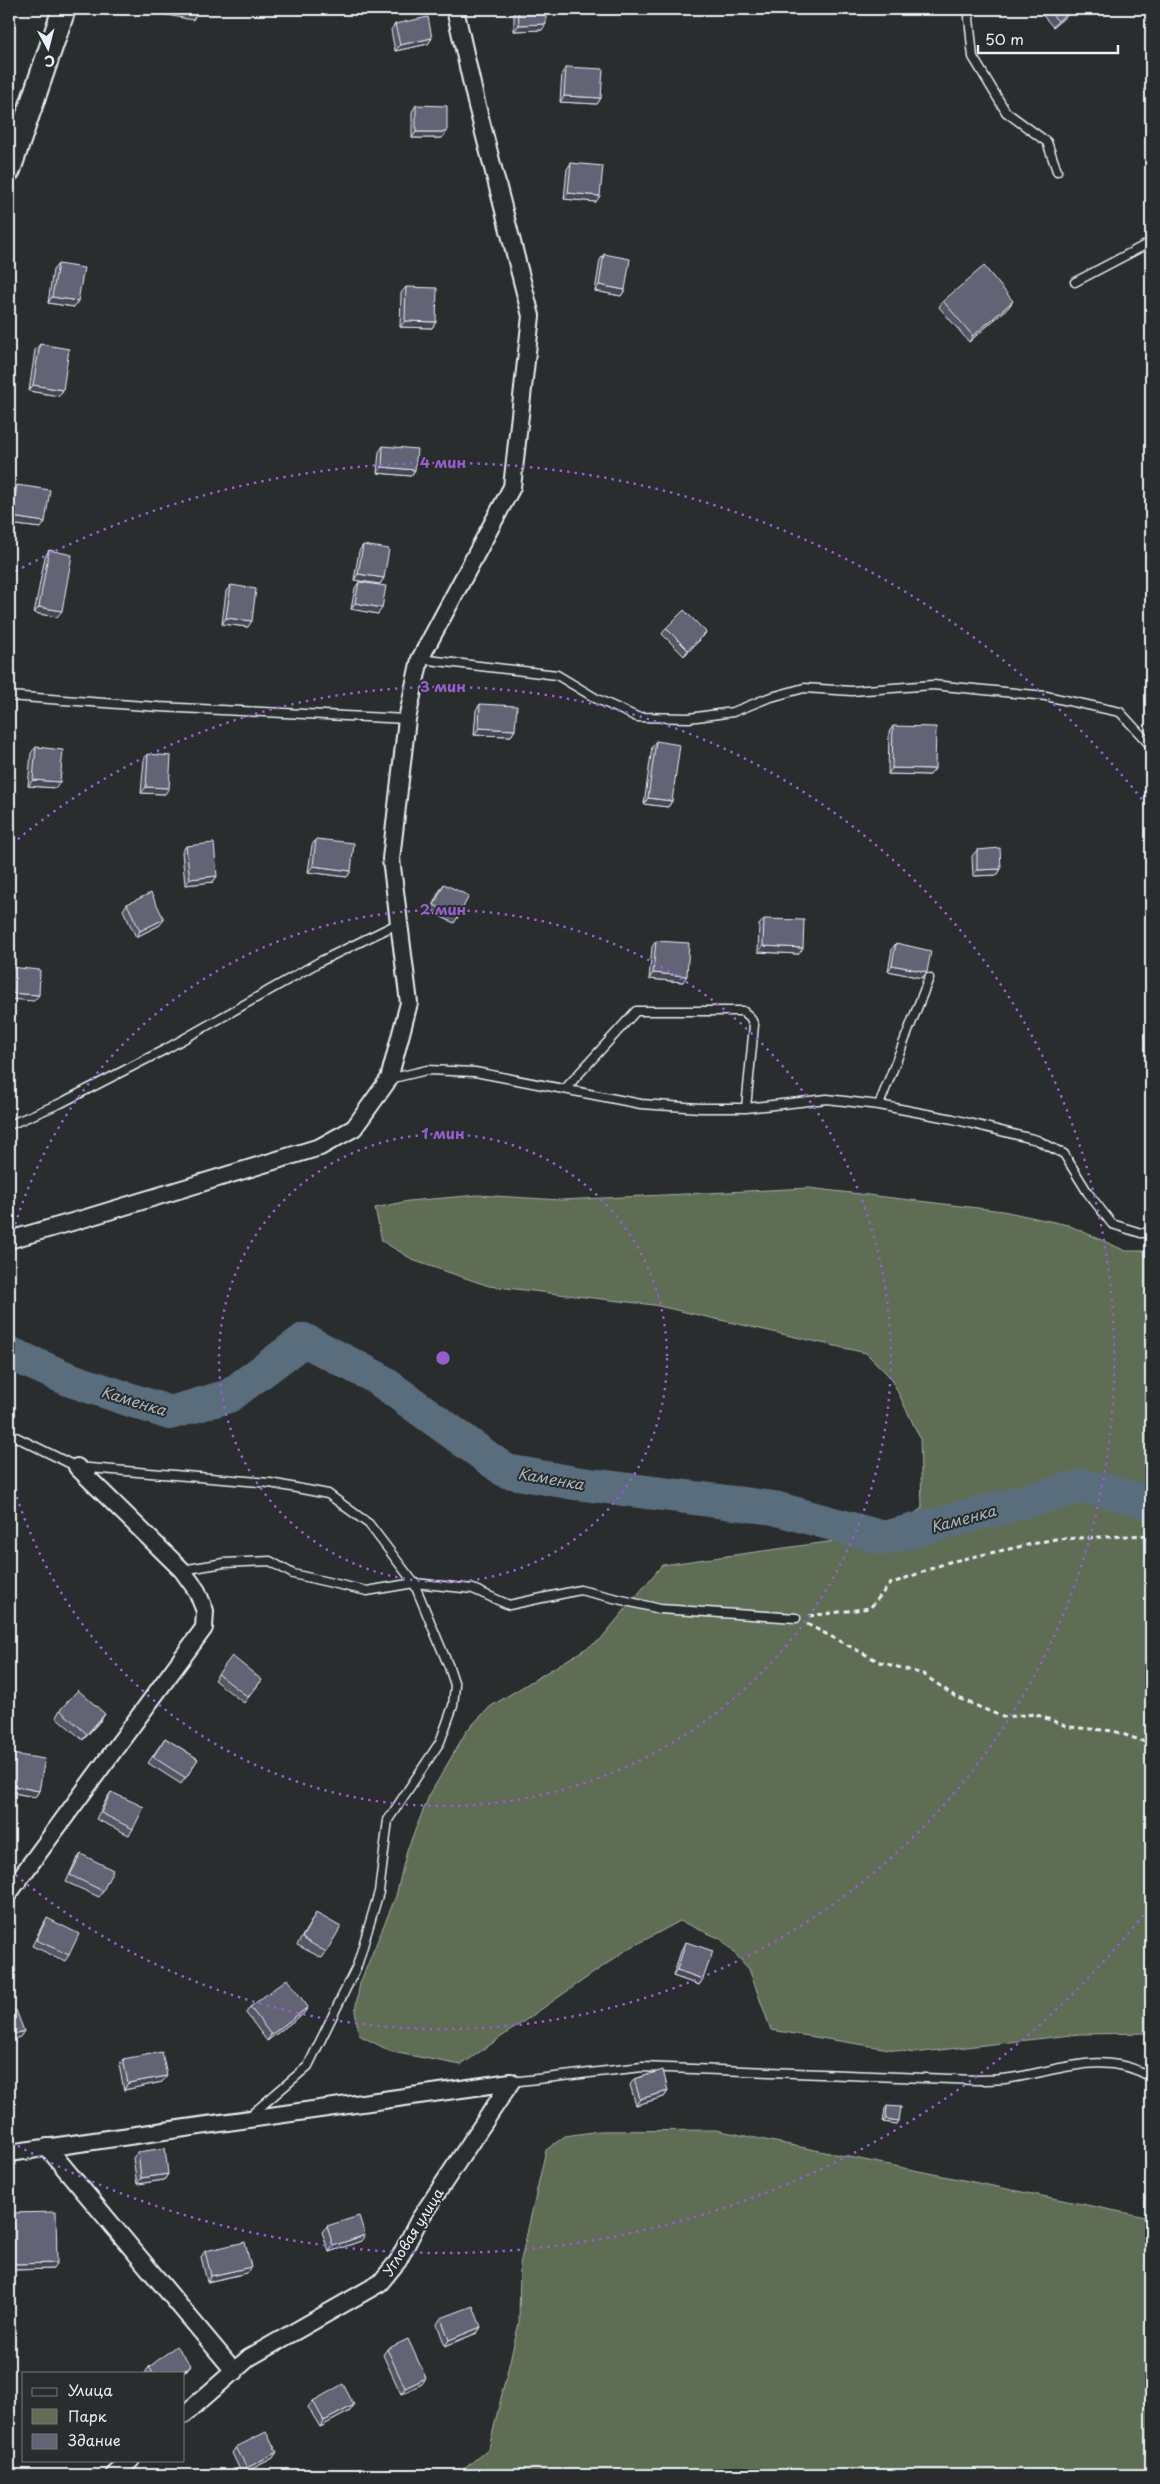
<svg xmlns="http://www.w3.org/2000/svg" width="1160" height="2484" font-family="'Playpen Sans',sans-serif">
<rect width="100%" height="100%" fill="#2a2d2e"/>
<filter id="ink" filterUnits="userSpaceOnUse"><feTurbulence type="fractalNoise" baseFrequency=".02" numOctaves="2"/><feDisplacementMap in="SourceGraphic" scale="10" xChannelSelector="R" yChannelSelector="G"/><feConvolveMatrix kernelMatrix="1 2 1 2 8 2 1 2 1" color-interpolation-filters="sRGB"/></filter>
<g filter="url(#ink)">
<path fill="#616d54" stroke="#a4afa6" d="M809 1188 1003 1211 1068 1225 1126 1251H1151V2033L1080 2034 914 2053 771 2030 749 1969 721 1939 680 1921 628 1949 461 2065 392 2052 359 2035 355 2011 360 1983 396 1896 407 1850 429 1796 467 1730 491 1706 600 1640 662 1565 864 1537 900 1524 922 1508 920 1438 891 1378 866 1353 654 1305 489 1286 415 1261 382 1241 375 1208 408 1201 478 1195 561 1200Z
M716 2130 1151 2218V2475H457L489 2448 519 2323 520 2264 546 2150 565 2136 599 2131Z"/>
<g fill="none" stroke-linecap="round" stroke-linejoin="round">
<path stroke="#5a6d7c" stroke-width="34" d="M9 1353 68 1379 170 1413 229 1396 304 1340 377 1378 506 1471 575 1483 774 1508 884 1538 1084 1486 1151 1502"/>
<g stroke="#e8f1f8" stroke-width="11">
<path id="lane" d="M970 9 969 18 973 57 1006 112 1047 142 1057 171
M1075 282 1151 242
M420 659 557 675 597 699 637 717 689 718 733 712 768 698 804 688 852 691 933 685 1046 696 1120 712 1151 746
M9 696 159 707 407 719
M389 1079 427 1070 475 1072 641 1104 700 1108H746L827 1099 879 1105 953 1119 1037 1140 1064 1154 1088 1193 1112 1224 1141 1233H1151
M565 1089 636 1011H743L750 1017 754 1025 746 1108
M879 1105 929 978
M9 1125 61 1103 166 1049 321 961 399 923
M9 1437H16L77 1467 270 1483 328 1494 369 1524 414 1583 473 1589 509 1605 580 1590 660 1609 796 1618
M182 1570 224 1563 270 1561 293 1574 367 1591 414 1583 449 1667 455 1685 453 1706 440 1742 388 1820 379 1892 357 1966 308 2066 251 2115
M511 2082 642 2067 976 2080C988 2080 1000 2080 1011 2078 1061 2070 1104 2050 1151 2077"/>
</g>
<g stroke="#e8f1f8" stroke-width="20">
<path id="street" d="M9 1240 86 1218 320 1147 354 1128 389 1079 409 1003 391 859 407 719 420 659 512 487 531 316 476 102 455 9
M9 1893 204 1628 205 1611 197 1591 182 1570 77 1467
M47 2147 235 2372
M9 2153 511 2082
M184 2415 250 2357 380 2283 398 2261 419 2220 511 2082
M114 2475 131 2460"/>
</g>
<g stroke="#e8f1f8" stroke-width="26">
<path id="secondary" d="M9 170 64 9"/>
</g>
<path stroke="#e8f1f8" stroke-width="3" stroke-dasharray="5 4" stroke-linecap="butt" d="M809 1616 870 1608 890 1584 949 1562 1055 1539 1151 1535
M807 1624 880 1662 923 1674 956 1697 1003 1717 1035 1714 1069 1727 1114 1731 1151 1744"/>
<use href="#lane" stroke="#2a2d2e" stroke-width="8"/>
<use href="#street" stroke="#2a2d2e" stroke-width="16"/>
<use href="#secondary" stroke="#2a2d2e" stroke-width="22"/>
</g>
<path fill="#545565" stroke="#e8f1f8" d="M514 9H546L542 30 514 31Z
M1037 9H1075L1053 27Z
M395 24 432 38 428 44 395 51 391 30Z
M566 67 601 98 597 104 560 102 562 73Z
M416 105 442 138H412V112Z
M571 163 596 202 564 199 567 169Z
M604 254 625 290 621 296 595 291 600 260Z
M58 264 74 307 48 303 53 270Z
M406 287 436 322 432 328 400 327 401 293Z
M943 301 1009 307 969 342 939 307Z
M40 344 63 390 59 396 29 391 35 350Z
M383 446 415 470 411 476 377 473 379 452Z
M17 485 41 528 9 524V517L12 491Z
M363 545 384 578 380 584 354 580 359 551Z
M49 550 57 617 34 613 45 557Z
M359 582 378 614 351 609 355 588Z
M231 585 248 627 222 624 226 591Z
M666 628 706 632 702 638 684 656 662 634Z
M480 704 515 730 511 736 474 735 476 710Z
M893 726 930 775 888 774 889 732Z
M656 741 672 801 668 807 644 804 652 747Z
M36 747 56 788 28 786 31 753Z
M148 754 165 794 141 793 144 760Z
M316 839 351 871 347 877 308 872 312 845Z
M186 846 217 876 213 882 185 885 182 852Z
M977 850 1001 869 997 875 973 876 972 856Z
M444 884 458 917 454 923 429 911 440 890Z
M127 904 160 925 136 937 123 910Z
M764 919 799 954 758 952 759 925Z
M656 941 683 982 649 979 652 947Z
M896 943 922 978 888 971 892 949Z
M218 1674 262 1680 244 1703 214 1680Z
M60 1710 101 1720 83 1740 56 1717Z
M165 1738 198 1759 181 1784 148 1763Z
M11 1754 39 1791 35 1797 9 1792V1758Z
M111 1792 133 1829 129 1835 96 1819 107 1798Z
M81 1854 103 1891 99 1897 66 1882 76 1860Z
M316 1913 326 1952 322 1958 297 1945Z
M47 1918 69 1955 65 1961 32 1946 43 1924Z
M686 1942 703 1979 699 1985 673 1976 682 1948Z
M250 2007H308L304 2013 267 2041 246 2013Z
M123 2059 162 2082 124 2090 119 2065Z
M634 2079 668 2091 664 2097 636 2105 630 2085Z
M887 2106 897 2124 883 2122 885 2109Z
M138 2152 168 2174 164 2180 137 2184 133 2158Z
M9 2213 53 2269 9 2270Z
M327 2226 361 2241 329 2252 322 2232Z
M205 2251 247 2273 207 2282 201 2257Z
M441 2318 481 2327 477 2333 445 2346 437 2324Z
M387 2349 422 2384 401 2394 383 2355Z
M149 2367 186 2371 184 2373H145Z
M313 2401 350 2411 320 2427 308 2407Z
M236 2447 273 2458 242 2474 232 2453Z"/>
<path fill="#454552" stroke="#e8f1f8" d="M166 9H172L197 13 193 20 162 14Z
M827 9H856L852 15 826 10Z
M1072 9H1075L1053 27 1058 21Z
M546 24 542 30 514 31 519 25Z
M432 38 428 44 395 51 400 45Z
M564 96 601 98 597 104 560 102Z
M416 132H447L442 138H412Z
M568 193 600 196 596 202 564 199Z
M599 285 625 290 621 296 595 291Z
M52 297 78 301 74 307 48 303Z
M1013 301 1009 307 969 342 973 336Z
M405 321 436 322 432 328 400 327Z
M33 385 63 390 59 396 29 391Z
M382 467 415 470 411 476 377 473Z
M12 517 45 522 41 528 9 524V522Z
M358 574 384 578 380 584 354 580Z
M355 603 382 608 378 614 351 609Z
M39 607 62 611 57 617 34 613Z
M226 618 252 621 248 627 222 624Z
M706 632 702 638 684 656 688 650Z
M479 728 515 730 511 736 474 735Z
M892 768 935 769 930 775 888 774Z
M33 780 60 782 56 788 28 786Z
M146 787 169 788 165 794 141 793Z
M648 798 672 801 668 807 644 804Z
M313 866 351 871 347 877 308 872Z
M1001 869 997 875 973 876 977 870Z
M217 876 213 882 185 885 190 879Z
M164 919 160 925 136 937 140 931Z
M763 946 803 948 799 954 758 952Z
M892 965 927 972 922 978 888 971Z
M653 973 687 976 683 982 649 979Z
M9 993 39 995 34 1001 9 999Z
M105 1714 101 1720 83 1740 87 1734Z
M9 1785 39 1791 35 1797 9 1792Z
M677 1970 703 1979 699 1985 673 1976Z
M308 2007 304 2013 267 2041 271 2035Z
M24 2031 20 2037 9 2041V2036Z
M167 2076 162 2082 124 2090 128 2083Z
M668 2091 664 2097 636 2105 640 2099Z
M886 2119 899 2121 897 2124 883 2122Z
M168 2174 164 2180 137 2184 141 2178Z
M365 2235 361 2241 329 2252 333 2246Z
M57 2263 53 2269 9 2270V2266L11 2264Z
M251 2267 247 2273 207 2282 211 2276Z
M481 2327 477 2333 445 2346 449 2340Z
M191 2365 186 2371 184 2373H181Z
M426 2378 422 2384 401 2394 405 2388Z
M354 2405 350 2411 320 2427 324 2421Z
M277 2452 273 2458 242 2474 247 2468Z"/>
<path fill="#626375" stroke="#e8f1f8" d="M172 9H198L197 13Z
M518 9H546V24L519 25Z
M1046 9H1072L1058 21Z
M428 17 432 38 400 45 395 24Z
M566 67 603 69 601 98 564 96Z
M416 105 447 106V132H416Z
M571 163 603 166 600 196 568 193Z
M604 254 630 259 625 290 599 285Z
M58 264 84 268 78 301 52 297Z
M984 266 1013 301 973 336 943 301Z
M406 287 437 288 436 322 405 321Z
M40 344 69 349 63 390 33 385Z
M383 446 417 449 415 470 382 467Z
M17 485 50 490 45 522 12 517Z
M363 545 389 549 384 578 358 574Z
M49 550 72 555 62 611 39 607Z
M359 582 386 586 382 608 355 603Z
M231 585 256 589 252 621 226 618Z
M684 610 706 632 688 650 666 628Z
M480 704 517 706 515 730 479 728Z
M893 726 936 727 935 769 892 768Z
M656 741 680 745 672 801 648 798Z
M36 747 63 750 60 782 33 780Z
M148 754 171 756 169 788 146 787Z
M316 839 354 843 351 871 313 866Z
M214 843 217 876 190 879 186 846Z
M1000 848 1001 869 977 870V850Z
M444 884 469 896 458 917 434 905Z
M151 893 164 919 140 931 127 904Z
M764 919 804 920 803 948 763 946Z
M656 941 689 943 687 976 653 973Z
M896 943 931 951 927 972 892 965Z
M9 967 40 970 39 995 9 993Z
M232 1656 262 1680 248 1697 218 1674Z
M78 1690 105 1714 87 1734 60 1710Z
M165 1738 198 1759 186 1778 153 1757Z
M11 1754 45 1759 39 1791 9 1785V1769Z
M111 1792 144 1807 133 1829 101 1813Z
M81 1854 113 1870 103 1891 70 1875Z
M316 1913 341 1927 326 1952 302 1938Z
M47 1918 79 1934 69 1955 36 1940Z
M686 1942 713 1951 703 1979 677 1970Z
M287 1979 308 2007 271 2035 250 2007Z
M16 2010 24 2031 9 2036V2012Z
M162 2052 167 2076 128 2083 123 2059Z
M663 2070 668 2091 640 2099 634 2079Z
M887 2106 901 2107 899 2121 886 2119Z
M165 2148 168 2174 141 2178 138 2152Z
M56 2212 57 2263 11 2264 9 2213Z
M359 2216 365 2235 333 2246 327 2226Z
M245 2242 251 2267 211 2276 205 2251Z
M473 2306 481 2327 449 2340 441 2318Z
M408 2339 426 2378 405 2388 387 2349Z
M176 2346 191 2365 181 2373H153L149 2367Z
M343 2384 354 2405 324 2421 313 2401Z
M266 2432 277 2452 247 2468 236 2447Z"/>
</g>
<g fill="none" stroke="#965dcd" stroke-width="2.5" stroke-dasharray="2.5 5">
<circle cx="443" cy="1358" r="224"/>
<path d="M9 1246A448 448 0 1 1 9 1470"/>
<path d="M12 844A671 671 0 1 1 12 1872"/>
<path d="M1148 1909A895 895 0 0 1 9 2141M9 575A895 895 0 0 1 1148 807"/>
</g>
<g text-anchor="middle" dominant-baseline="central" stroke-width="4" stroke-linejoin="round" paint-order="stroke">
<g font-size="14" fill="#e8f1f8" stroke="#2a2d2e">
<text transform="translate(413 2232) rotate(-58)">Угловая улица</text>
</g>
<g font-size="15" font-style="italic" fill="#a8b6c0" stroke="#2a2d2e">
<text transform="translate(134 1400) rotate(17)">Каменка</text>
<text transform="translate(551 1478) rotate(10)">Каменка</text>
<text transform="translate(963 1518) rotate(-15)">Каменка</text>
</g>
</g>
<circle cx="443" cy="1358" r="8" fill="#965dcd" stroke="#2a2d2e" stroke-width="2.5"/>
<g font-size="15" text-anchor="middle" font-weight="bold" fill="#965dcd" stroke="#2a2d2e" stroke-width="4" stroke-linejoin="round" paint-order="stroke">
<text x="443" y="468">4 мин</text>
<text x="443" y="692">3 мин</text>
<text x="443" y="915">2 мин</text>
<text x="443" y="1139">1 мин</text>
</g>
<rect width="1160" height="2484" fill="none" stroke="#2a2d2e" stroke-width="30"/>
<rect x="15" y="15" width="1130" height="2454" fill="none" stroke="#e8f1f8" stroke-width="2" filter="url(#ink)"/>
<rect x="22" y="2372" width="162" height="90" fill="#2a2d2e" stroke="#767b7f"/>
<rect x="32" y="2388" width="25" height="8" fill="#2a2d2e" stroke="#767b7f"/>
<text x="68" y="2396" font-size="15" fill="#e8f1f8">Улица</text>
<rect x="32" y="2409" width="25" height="15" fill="#616d54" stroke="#767b7f"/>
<text x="68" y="2422" font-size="15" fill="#e8f1f8">Парк</text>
<rect x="32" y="2434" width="25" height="15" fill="#626375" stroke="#767b7f"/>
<text x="68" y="2446" font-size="15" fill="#e8f1f8">Здание</text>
<g transform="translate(48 48) rotate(173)" stroke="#2a2d2e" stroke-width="4" paint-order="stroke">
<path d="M0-4L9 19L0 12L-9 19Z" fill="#e8f1f8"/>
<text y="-8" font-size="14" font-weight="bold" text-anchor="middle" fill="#e8f1f8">С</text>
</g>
<path d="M978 45v8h140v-8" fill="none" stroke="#e8f1f8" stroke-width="2.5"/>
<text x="985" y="45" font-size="15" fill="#e8f1f8" stroke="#2a2d2e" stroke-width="4" paint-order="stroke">50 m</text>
</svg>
